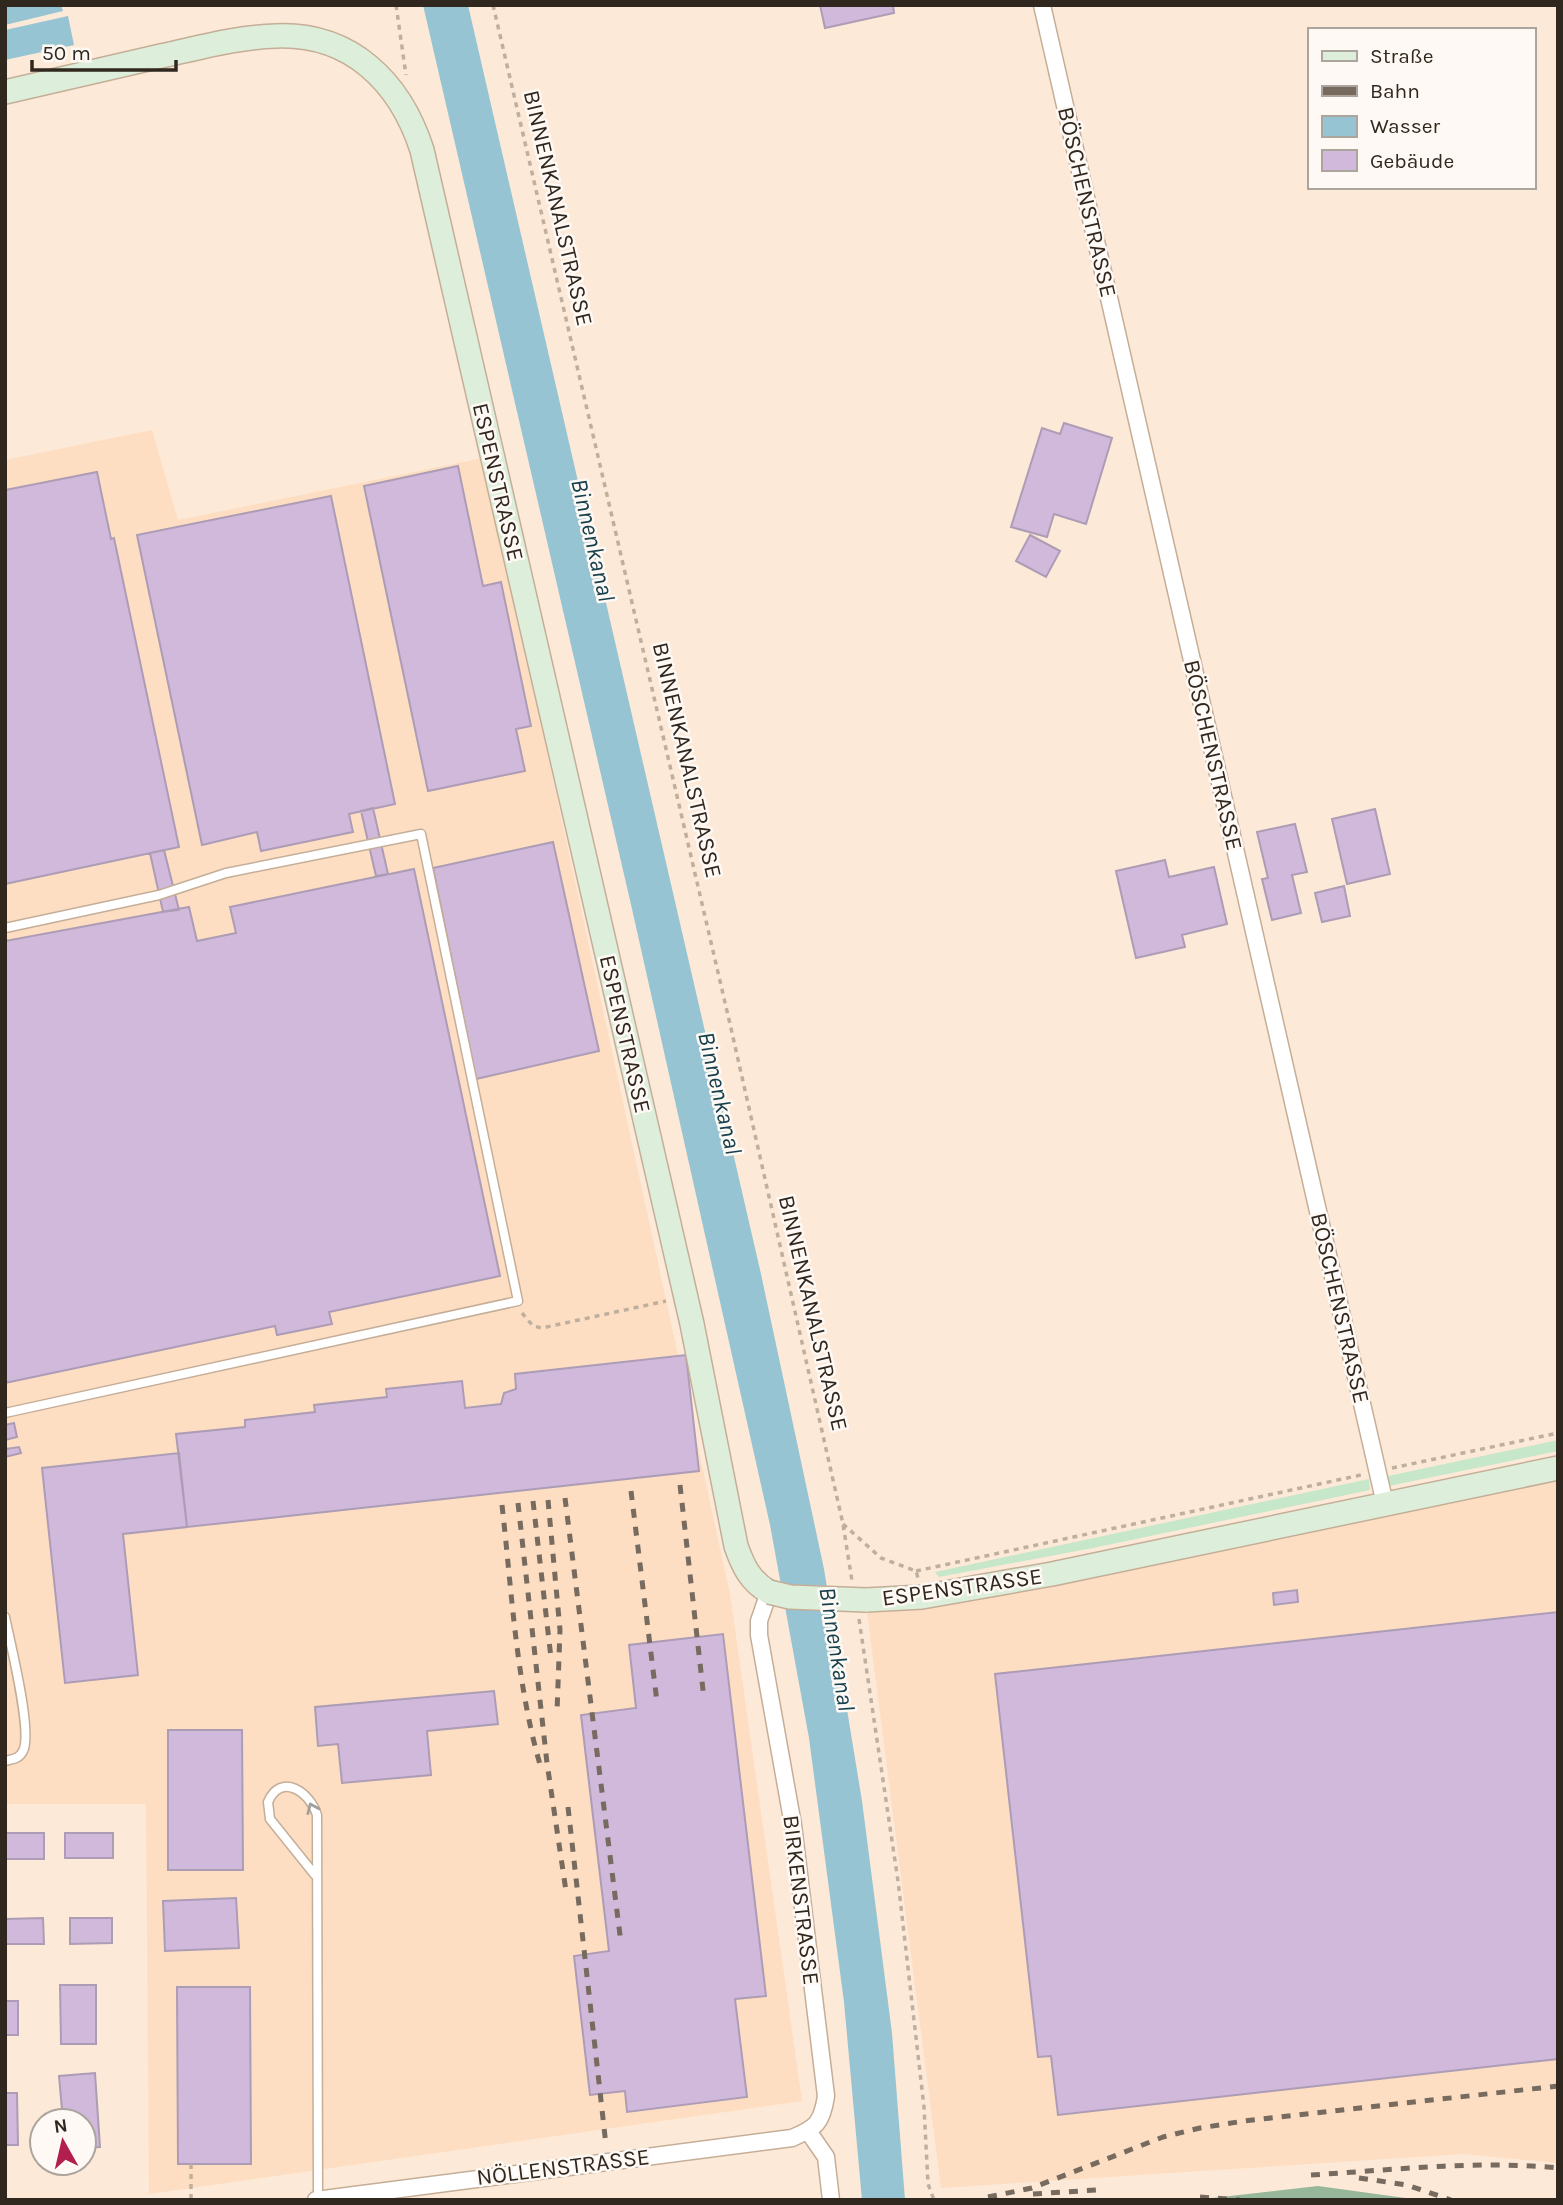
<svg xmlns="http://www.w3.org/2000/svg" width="1563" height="2205" font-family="Karla,sans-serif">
<rect width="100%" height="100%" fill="#fde9d7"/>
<path fill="#fddec2" d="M152 430 178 520 483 458 730 1594 802 2101 149 2194 146 1804H5V460Z
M1558 1468V2163L1464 2154 941 2188 867 1612 919 1609 1385 1504Z"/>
<path fill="#c6e7ca" d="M1558 1440V1451L1389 1486 1388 1476Z
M1369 1479 1370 1490 1093 1548 939 1577 935 1572Z"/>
<path fill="#97b79b" d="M1318 2186 1420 2200H1195Z"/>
<path fill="#96c4d3" d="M5 5H61L63 11 5 25Z
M423 5H468L761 1274 824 1569 862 1801 892 2033 905 2200H862L844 2002 809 1738 770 1525 632 909Z
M68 16 74 45 5 60V30Z"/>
<path fill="#d0b9db" stroke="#ad9cb5" stroke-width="2" d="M820 5H893L894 13 825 28Z
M1064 423 1112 438 1086 524 1054 514 1047 537 1011 527 1042 428 1060 434Z
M458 466 483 586 501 582 531 726 516 729 525 771 428 791 364 486Z
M97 472 111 539 114 538 179 847 5 884V490Z
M331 496 395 804 349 814 353 832 261 851 257 832 202 845 137 535Z
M1030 535 1060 551 1046 577 1016 561Z
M373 808 388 874 376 876 361 811Z
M1375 809 1390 874 1347 884 1332 819Z
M1295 824 1307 872 1292 875 1301 913 1272 920 1262 879 1268 878 1257 832Z
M553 842 599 1051 476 1079 433 868Z
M164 850 179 910 163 912 150 853Z
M1165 860 1169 877 1214 867 1227 924 1182 935 1185 947 1136 958 1116 871Z
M414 869 500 1276 329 1312 332 1324 277 1335 275 1326 5 1383V941L189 907 197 941 236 933 230 907Z
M1344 886 1350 916 1322 922 1315 893Z
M686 1355 699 1471 187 1527 176 1434 245 1427V1420L315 1412 314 1405 387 1397 386 1389 462 1381 465 1408 501 1404 504 1393 516 1389 515 1374Z
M14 1423 17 1437 5 1440V1425Z
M19 1447 21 1453 5 1457V1449Z
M179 1453 187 1527 123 1534 138 1675 65 1683 42 1468Z
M1297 1590 1298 1602 1274 1605 1273 1593Z
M1558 1612V2059L1058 2115 1051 2056 1038 2057 995 1674Z
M723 1634 766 1996 735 1999 747 2097 627 2112 625 2091 590 2095 574 1956 609 1951 581 1715 636 1708 629 1645Z
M494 1691 498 1724 427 1731 431 1775 342 1783 338 1744 318 1746 315 1707Z
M168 1730H242L243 1870H168Z
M5 1833H44V1859H5Z
M65 1833H113V1858H65Z
M236 1898 239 1948 165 1951 163 1901Z
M43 1918 44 1944H5V1919Z
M70 1918H112V1943L70 1944Z
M60 1985H96V2044H61Z
M177 1987H250L251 2164H178Z
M5 2001H18V2035H5Z
M95 2073 100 2147 84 2148V2121H63L59 2076Z
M5 2093H17L18 2145H5Z"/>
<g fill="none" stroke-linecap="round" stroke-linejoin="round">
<g stroke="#c5ae98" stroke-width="11">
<path id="lane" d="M5 928 159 895 226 873 421 834 518 1301 5 1413
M5 1617C10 1642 33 1733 23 1751 19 1759 13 1759 5 1761
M315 1875 270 1819 268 1802C281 1772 310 1792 317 1815L318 2199"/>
</g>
<g stroke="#c5ae98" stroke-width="19">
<path id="street" d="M1042 5 1385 1504
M808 2131 826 2157 831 2200
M316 2200 792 2138C816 2128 822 2123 826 2096L793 1825 759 1635V1621L769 1592"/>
</g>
<g stroke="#c5ae98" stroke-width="26">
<path id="secondary" d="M5 92C57 80 109 68 161 56 199 48 237 37 276 36 351 33 400 82 422 150L692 1324 736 1546C743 1566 750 1581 769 1592
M866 1600 922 1597 1052 1574 1558 1468"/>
</g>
<path stroke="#bfaf9f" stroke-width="3.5" stroke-dasharray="5 5" stroke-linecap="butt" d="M396 5 406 75
M493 5 730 1024 843 1524 852 1581
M522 1313 533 1326 542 1328 666 1301
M1392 1468 1558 1433
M843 1524 881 1558 916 1571 918 1578
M916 1571 1361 1475
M859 1619 898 1881 924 2107 928 2184 934 2200
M191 2164V2200"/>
<use href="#lane" stroke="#fff" stroke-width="8"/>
<use href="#street" stroke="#fff" stroke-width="16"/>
<use href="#secondary" stroke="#ddefda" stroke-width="23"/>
<path stroke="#776a5e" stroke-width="5" stroke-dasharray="9 9" stroke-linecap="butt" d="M680 1485 704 1699
M631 1491 657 1702
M565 1498 621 1943
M548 1500 560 1630 557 1712
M533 1501 551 1658
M518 1503 547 1763 566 1891
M502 1505C512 1593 516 1683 541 1768
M568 1807 606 2145
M1311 2175C1392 2170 1476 2160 1558 2168
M1359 2178 1407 2185 1451 2200
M1033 2194 1096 2190
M988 2197 1032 2188 1163 2137 1200 2128 1244 2121 1558 2086
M1200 2197 1240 2200"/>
<g stroke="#c5ae98" stroke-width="26" stroke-linecap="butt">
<path id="secondary-bridge" d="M769 1592 790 1597 866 1600"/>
</g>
<use href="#secondary-bridge" stroke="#ddefda" stroke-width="23"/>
</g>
<defs><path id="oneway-chevron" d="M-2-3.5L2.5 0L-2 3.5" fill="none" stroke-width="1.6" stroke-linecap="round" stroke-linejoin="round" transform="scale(1.75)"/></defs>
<use stroke="#a29e9a" href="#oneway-chevron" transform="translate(312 1808) rotate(-114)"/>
<g text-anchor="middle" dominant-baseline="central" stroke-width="5" stroke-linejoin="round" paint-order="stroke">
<g font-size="23" fill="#30271e" stroke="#fef9f4">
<text transform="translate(1087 202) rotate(77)">BÖSCHENSTRASSE</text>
<text transform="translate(558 208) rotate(77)">BINNENKANALSTRASSE</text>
<text transform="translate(498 482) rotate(77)">ESPENSTRASSE</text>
<text transform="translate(1213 755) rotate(77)">BÖSCHENSTRASSE</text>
<text transform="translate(687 760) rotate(77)">BINNENKANALSTRASSE</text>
<text transform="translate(625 1034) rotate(77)">ESPENSTRASSE</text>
<text transform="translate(1340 1308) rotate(77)">BÖSCHENSTRASSE</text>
<text transform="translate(813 1313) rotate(77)">BINNENKANALSTRASSE</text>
<text transform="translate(962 1587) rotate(-8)">ESPENSTRASSE</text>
<text transform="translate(801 1900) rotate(83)">BIRKENSTRASSE</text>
<text transform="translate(563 2167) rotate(-7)">NÖLLENSTRASSE</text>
</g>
<g font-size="24" font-style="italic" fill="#18414d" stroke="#fef9f4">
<text transform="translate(593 540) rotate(77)">Binnenkanal</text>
<text transform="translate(720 1093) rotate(77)">Binnenkanal</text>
<text transform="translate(837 1649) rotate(81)">Binnenkanal</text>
</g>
</g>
<rect width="1563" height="2205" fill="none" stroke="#30271e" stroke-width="14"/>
<rect x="1308" y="28" width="228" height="161" fill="#fef9f4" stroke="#aca59e" stroke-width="2"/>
<rect x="1322" y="51" width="35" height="10" fill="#ddefda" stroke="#aca59e" stroke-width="2"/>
<text x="1370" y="63" font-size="21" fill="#30271e">Straße</text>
<rect x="1322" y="86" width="35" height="10" fill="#776a5e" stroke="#aca59e" stroke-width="2"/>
<text x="1370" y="98" font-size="21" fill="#30271e">Bahn</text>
<rect x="1322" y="116" width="35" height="21" fill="#96c4d3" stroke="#aca59e" stroke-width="2"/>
<text x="1370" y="133" font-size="21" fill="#30271e">Wasser</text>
<rect x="1322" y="150" width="35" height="21" fill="#d0b9db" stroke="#aca59e" stroke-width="2"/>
<text x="1370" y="168" font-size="21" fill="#30271e">Gebäude</text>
<g transform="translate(63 2142) rotate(352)"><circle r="33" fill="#fef9f4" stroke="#aca59e" stroke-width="2"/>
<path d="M0-5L12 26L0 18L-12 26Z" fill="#b01f4e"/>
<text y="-10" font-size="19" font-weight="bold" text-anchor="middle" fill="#30271e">N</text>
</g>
<path d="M32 60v10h144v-10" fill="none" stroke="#30271e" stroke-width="3.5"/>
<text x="42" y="60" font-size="21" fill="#30271e" stroke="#fef9f4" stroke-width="5" paint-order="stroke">50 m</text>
</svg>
